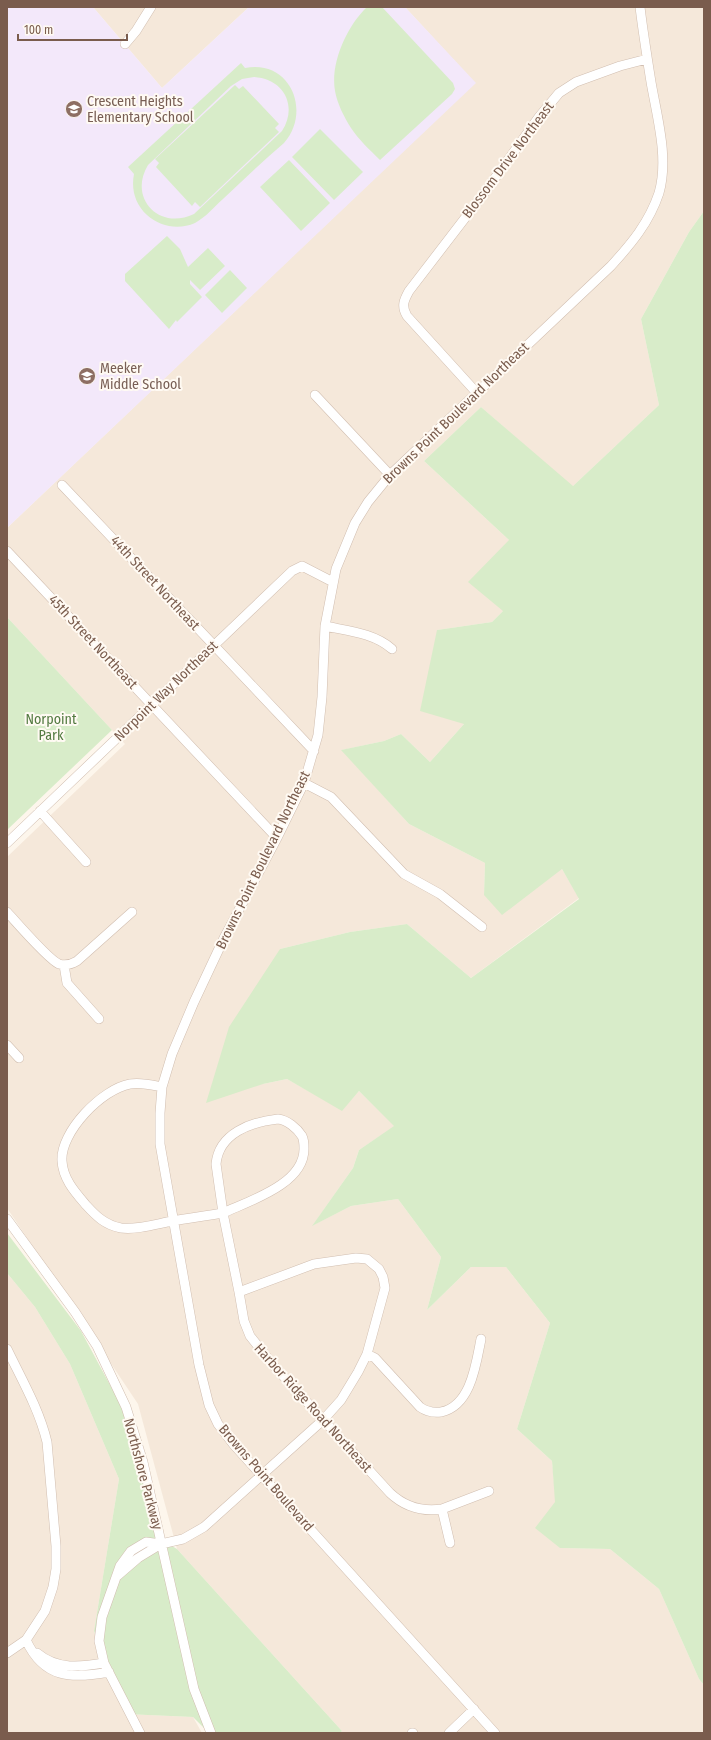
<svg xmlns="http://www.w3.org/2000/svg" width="711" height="1740" font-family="'Fira Sans Condensed',sans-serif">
<rect width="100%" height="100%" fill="#fdf6ec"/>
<path fill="#f5e8da" d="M93 7H249L162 88Z
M405 7H704V211L689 232 641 319 659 405 572 487 481 407 424 461 509 540 504 610 492 622 437 630 464 724 430 762 401 734 384 741 342 750 409 824 485 863 484 895 562 869 579 898 471 978 407 924 350 932 280 949 263 1084 287 1079 342 1110 359 1091 395 1126 359 1150 353 1168 313 1225 351 1206 398 1199 441 1257 427 1310 471 1267H506L550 1323 517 1429 552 1461 560 1548 610 1549 659 1589 699 1679 704 1685V1733H340L342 1731 177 1549 138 1404 7 1208V857L125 744 7 617V528L475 83Z
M7 1273 35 1307 70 1364 119 1479 94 1631 125 1714 193 1717 202 1733H7Z"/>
<path fill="#f3e8fa" d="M7 7H93L162 88 249 7H405L476 83 7 528Z"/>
<path fill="#d8ecc9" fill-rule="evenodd" d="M367 7H382L453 83 455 89 452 94 380 160C370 150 358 139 351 128 344 117 337 103 335 91 330 63 347 26 367 7Z
M241 63 245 68C290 59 312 111 284 143 263 161 243 180 223 199 214 207 206 217 195 223 179 230 160 227 147 215 135 204 131 189 134 174L128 167ZM254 77C284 79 298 106 282 131L194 214C159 231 128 198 148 165L231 86 242 79Z
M235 85 239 89 243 86 279 124 275 128 279 132 200 207 195 202 192 206 156 167 159 163 155 159Z
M320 129 363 172 334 200 292 157Z
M289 160 330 203 301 231 260 187Z
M704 211V1685L699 1679 659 1589 610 1549 560 1548 535 1528 555 1502 552 1461 517 1429 550 1323 506 1267H471L427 1310 441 1257 398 1199 351 1206 312 1226 353 1168 359 1150 394 1126 359 1091 342 1111 287 1079 263 1084 206 1103 229 1027 280 949 350 932 407 924 471 978 579 899 562 869 502 915 484 895 485 863 409 824 341 750 384 741 401 734 430 762 464 724 420 711 437 630 492 622 503 611 468 582 509 540 424 461 481 407 573 486 659 405 641 319 689 232Z
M167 236 180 249 188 267 208 248 225 266 200 290 190 280V284L202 297 177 322 176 320 169 329 125 281V274Z
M230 270 247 288 222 313 205 295Z
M7 617 112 730 7 830Z
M7 1233 81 1331 131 1424 155 1536 177 1549 342 1731 340 1733H209L193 1717 125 1714 94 1631 119 1479 70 1364 35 1307 7 1273Z"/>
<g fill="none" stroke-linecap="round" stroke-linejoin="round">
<g stroke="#d1beb0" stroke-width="10">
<path id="minor" d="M125 44 136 31 151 7
M476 392 407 316C401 306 404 300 409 291L485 192 539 117 559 93 576 82 620 66 647 59
M315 395 390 475
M62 485 314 751
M7 551 277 838
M325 626C348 631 374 633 392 649
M304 783 331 797 404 874 440 894 482 927
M40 811 86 862
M7 843 292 571 302 566 333 582
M7 912C16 922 49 960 59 964 66 966 72 964 77 961L132 912
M64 965 67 983 99 1019
M7 1045 19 1058
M162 1087C152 1085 141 1082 130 1084 102 1089 60 1132 62 1161 63 1179 75 1192 86 1205 96 1216 105 1225 121 1228 137 1230 156 1224 172 1221 189 1218 206 1216 223 1213L239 1292 244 1321 250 1336 274 1366 390 1493C405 1507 422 1512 442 1509L489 1491
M278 1119C287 1120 297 1128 302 1136 304 1140 304 1144 304 1148 305 1184 249 1201 223 1213L216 1164C219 1133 251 1122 278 1119Z
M7 1219 75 1312 97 1346 126 1407 143 1462 194 1689 211 1733
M7 1349C22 1380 39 1409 47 1442L56 1546V1569L53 1587 45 1611 26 1640 7 1653
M367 1354 375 1358 420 1407C427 1412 433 1413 441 1412 471 1406 476 1364 481 1339
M442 1509 450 1543
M116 1577 138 1558 161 1544
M26 1640C44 1679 72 1679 109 1672
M37 1653C57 1670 81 1667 104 1663
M140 1733 104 1663 99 1641 102 1617 120 1566 131 1551 146 1542 161 1544 183 1539 204 1527 323 1420 341 1400 358 1372 367 1354 385 1288 383 1277 379 1269 367 1259 356 1258 314 1264 239 1292
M412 1733H413
M449 1733 474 1709
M495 1733 234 1445 218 1424 209 1405 199 1365 160 1144V1113L162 1087 172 1054 194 1002 225 936 276 840 304 783 318 735 322 697 325 626 336 569 355 523 368 502 390 475 611 266C631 244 649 223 659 193 669 158 657 117 651 82 647 57 643 32 640 7"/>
</g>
<use href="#minor" stroke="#fff" stroke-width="9"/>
</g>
<defs>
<g id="school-disc" transform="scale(0.9)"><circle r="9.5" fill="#8d6e63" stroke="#fffaf3"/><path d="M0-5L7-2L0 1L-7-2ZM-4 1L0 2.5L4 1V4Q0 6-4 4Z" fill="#fff"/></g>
</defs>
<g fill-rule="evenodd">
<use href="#school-disc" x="74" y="109"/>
<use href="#school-disc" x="87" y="376"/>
</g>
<g text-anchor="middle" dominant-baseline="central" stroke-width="4" stroke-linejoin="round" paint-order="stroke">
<g font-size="14" fill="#785e54" stroke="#fffaf3" text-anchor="start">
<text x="87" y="101">Crescent Heights<tspan x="87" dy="16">Elementary School</tspan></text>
<text x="100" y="368">Meeker<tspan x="100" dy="16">Middle School</tspan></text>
</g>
<g font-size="14" fill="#7a5c4d" stroke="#fffaf3">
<text transform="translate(508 160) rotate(-53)">Blossom Drive Northeast</text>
<text transform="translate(456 413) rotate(-44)">Browns Point Boulevard Northeast</text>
<text transform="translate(155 583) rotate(47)">44th Street Northeast</text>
<text transform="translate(93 642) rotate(47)">45th Street Northeast</text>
<text transform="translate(166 691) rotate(-44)">Norpoint Way Northeast</text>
<text transform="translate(263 860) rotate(-64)">Browns Point Boulevard Northeast</text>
<text transform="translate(313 1408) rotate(48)">Harbor Ridge Road Northeast</text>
<text transform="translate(143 1474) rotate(75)">Northshore Parkway</text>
<text transform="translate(266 1478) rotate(49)">Browns Point Boulevard</text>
</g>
<g font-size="14" fill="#537a41" stroke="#fffaf3">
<text x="51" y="719">Norpoint<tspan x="51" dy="16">Park</tspan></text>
</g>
</g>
<rect width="711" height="1740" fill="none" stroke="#7a5c4d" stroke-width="16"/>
<path d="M18 34v6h109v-6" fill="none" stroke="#7a5c4d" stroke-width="2"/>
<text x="24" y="34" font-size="12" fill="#7a5c4d" stroke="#fffaf3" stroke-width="3" paint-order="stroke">100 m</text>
</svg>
